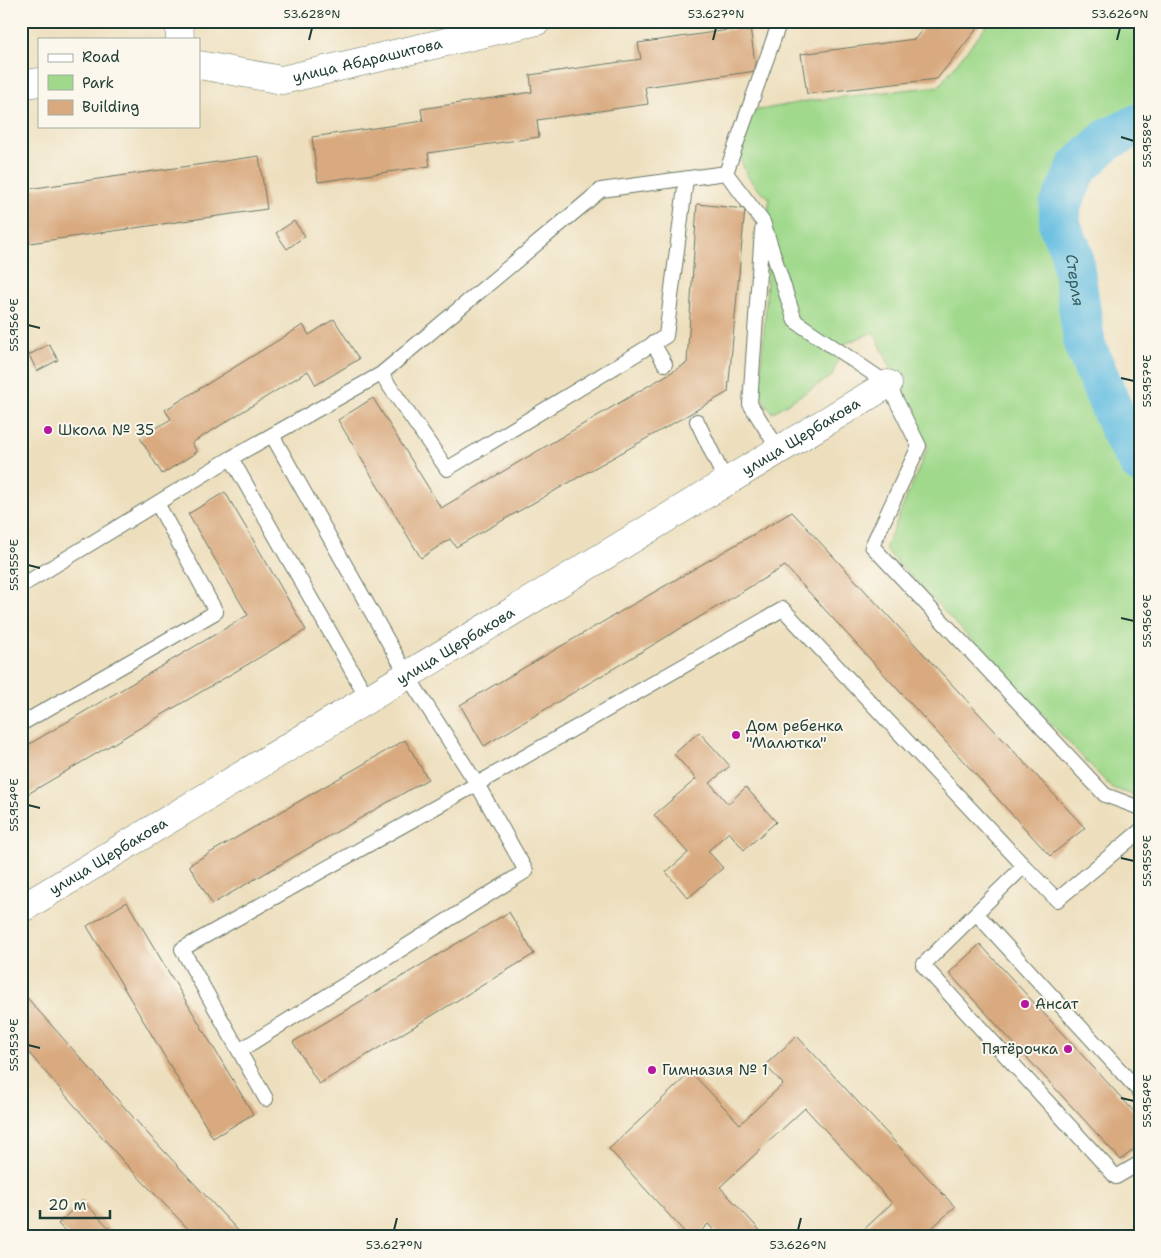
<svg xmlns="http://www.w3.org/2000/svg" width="1161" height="1258" font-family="'Shantell Sans',sans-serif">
<rect width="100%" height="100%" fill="#fbf7ec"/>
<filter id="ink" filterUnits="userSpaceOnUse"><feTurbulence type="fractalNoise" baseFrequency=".02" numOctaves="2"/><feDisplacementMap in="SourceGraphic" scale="10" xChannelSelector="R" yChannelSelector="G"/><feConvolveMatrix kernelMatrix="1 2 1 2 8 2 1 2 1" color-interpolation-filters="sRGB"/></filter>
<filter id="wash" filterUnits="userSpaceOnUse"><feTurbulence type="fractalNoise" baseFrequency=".0096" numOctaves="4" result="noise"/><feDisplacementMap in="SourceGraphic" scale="20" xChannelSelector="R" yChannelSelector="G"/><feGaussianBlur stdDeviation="1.12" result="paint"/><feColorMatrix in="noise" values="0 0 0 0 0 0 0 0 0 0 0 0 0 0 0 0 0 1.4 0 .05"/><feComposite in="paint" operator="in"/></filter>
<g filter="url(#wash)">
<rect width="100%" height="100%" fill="#eddfbe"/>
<path fill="#a0d98c" stroke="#608b60" d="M990 21H1140V111L1101 130 1063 164 1046 215 1061 261 1072 348 1100 417 1140 484V797L1112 788 885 549 928 447 874 332 844 344 832 376 772 413 759 393 766 305 769 198C735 174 740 152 738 114L807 101 939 86Z"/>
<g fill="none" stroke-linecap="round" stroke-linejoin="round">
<path stroke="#63bde1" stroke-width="42" id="s1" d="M1140 124 1107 140 1078 167 1060 206V227L1071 250 1085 346 1124 437 1140 463"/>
</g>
<g id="blocks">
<path fill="#d9aa80" d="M929 21H983L937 79 807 94 801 54 915 39Z
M750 27 756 71 645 87 648 104 537 120 539 137 428 153 430 166 318 182 312 137 423 121 421 109 532 92 530 75 641 59 638 43Z
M259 156 267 209 23 244 21 232V190Z
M697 204 745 209 728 392 456 547 450 539 421 558 338 420 373 398 441 508 687 363Z
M294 221 305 236 287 249 276 233Z
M334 319 359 359 316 385 308 371 192 443 197 452 162 474 140 438 171 419 165 410 303 325 309 335Z
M49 344 58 360 37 371 29 355Z
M225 492 306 630 21 798V749L248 615 188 514Z
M792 512 1085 828 1050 856 785 566 484 746 460 705Z
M699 732 730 766 710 783 728 804 746 787 776 822 744 850 729 832 708 851 723 868 688 898 666 872 688 853 654 815 696 779 674 754Z
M405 740 428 779 212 904 189 865Z
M127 902 253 1114 213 1138 87 926Z
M509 912 534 954 319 1084 293 1042Z
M980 944 1140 1118V1144L1121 1160 949 973Z
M21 991 149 1135 244 1237H196L123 1161 21 1044Z
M797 1036 955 1207 922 1237H856L892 1203 805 1108 720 1187 766 1237H720L708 1224 695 1237H689L609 1149 691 1072 740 1124 783 1084 765 1065Z
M82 1200 118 1237H71L58 1224Z"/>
</g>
</g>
<g filter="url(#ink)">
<use href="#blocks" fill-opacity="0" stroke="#677664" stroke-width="1"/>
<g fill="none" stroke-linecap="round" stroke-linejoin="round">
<g stroke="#677664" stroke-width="16">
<path id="service" d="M780 21 726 173 763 222 795 321 888 384 919 446 872 546 1105 795 1140 808
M762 230 750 404 779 450
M653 343 665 364
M381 374 447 469 666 336 686 179
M697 421 726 482
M272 435 407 675 477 784 783 609 1024 866
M231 458 368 699
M21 586 231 458 381 374 601 190 726 173
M21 724 216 612 157 503
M1140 831 1057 900 1024 866 976 913 1140 1092
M976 913 923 965 1116 1177 1140 1163
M239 1051 526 871 477 784 182 949 266 1099"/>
</g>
<g stroke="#677664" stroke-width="29">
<g id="minor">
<path d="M179 21 180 39"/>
<path id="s2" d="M199 65 282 80 537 21"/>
<path d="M21 85 39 82"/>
<path id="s3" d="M21 909 888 384"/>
</g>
</g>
<use href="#service" stroke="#fff" stroke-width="14"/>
<use href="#minor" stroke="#fff" stroke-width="28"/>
</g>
</g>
<path fill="none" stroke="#1f3d34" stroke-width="2" d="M309 40 312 28M713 40 716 28M1117 40 1120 28M1121 137 1134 141M28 325 40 328M1121 378 1134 381M28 565 40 568M1121 618 1134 621M28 805 40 808M1121 858 1134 861M28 1045 40 1048M1121 1098 1134 1101M394 1230 397 1218M798 1230 801 1218"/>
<g fill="#b5179e" stroke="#fbf7ec" stroke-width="2">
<circle cx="48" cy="430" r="5"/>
<circle cx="736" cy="735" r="5"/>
<circle cx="1025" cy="1004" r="5"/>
<circle cx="1068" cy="1049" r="5"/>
<circle cx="652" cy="1070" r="5"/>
</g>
<g text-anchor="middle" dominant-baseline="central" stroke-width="4" stroke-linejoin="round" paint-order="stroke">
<g font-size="15" fill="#1f3d34" stroke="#fbf7ec">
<text stroke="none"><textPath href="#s2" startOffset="172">улица Абдрашитова</textPath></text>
<text stroke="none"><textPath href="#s3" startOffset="912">улица Щербакова</textPath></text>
<text stroke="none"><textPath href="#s3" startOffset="508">улица Щербакова</textPath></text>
<text stroke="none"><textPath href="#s3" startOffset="102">улица Щербакова</textPath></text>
</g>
<g font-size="15" fill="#1f3d34" stroke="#fbf7ec" text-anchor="start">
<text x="58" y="430">Школа № 35</text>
<text x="746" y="726">Дом ребенка<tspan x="746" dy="17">"Малютка"</tspan></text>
<text x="1035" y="1004">Ансат</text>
<text x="1058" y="1049" text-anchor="end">Пятёрочка</text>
<text x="662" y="1070">Гимназия № 1</text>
</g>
<g font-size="16" font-style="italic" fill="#305d5f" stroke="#fbf7ec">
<text stroke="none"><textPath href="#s1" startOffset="196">Стерля</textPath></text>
</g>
</g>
<rect width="1161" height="1258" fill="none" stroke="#fbf7ec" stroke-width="55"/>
<rect x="38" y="38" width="162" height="90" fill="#fbf7ec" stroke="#a3ada2"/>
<rect x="48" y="54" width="25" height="8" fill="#ffffff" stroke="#a3ada2"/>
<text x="82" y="62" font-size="15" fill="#1f3d34">Road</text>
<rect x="48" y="75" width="25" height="15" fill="#a0d98c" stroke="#a3ada2"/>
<text x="82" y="88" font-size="15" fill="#1f3d34">Park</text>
<rect x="48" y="100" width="25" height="15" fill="#d9aa80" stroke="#a3ada2"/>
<text x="82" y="112" font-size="15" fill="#1f3d34">Building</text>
<path d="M40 1210v8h70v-8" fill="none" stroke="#1f3d34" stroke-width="2.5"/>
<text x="48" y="1210" font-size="15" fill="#1f3d34" stroke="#fbf7ec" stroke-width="4" paint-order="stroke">20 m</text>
<rect x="28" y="28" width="1106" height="1202" fill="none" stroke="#1f3d34" stroke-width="2"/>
<g font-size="12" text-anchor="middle" fill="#1f3d34">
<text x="312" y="18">53.628°N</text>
<text x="716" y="18">53.627°N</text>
<text x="1120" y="18">53.626°N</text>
<text transform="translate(1147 141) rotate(-90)" y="4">55.958°E</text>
<text transform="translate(14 325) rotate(-90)" y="4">55.956°E</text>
<text transform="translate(1147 381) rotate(-90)" y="4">55.957°E</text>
<text transform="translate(14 565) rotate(-90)" y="4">55.955°E</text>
<text transform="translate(1147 621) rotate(-90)" y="4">55.956°E</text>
<text transform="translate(14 805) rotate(-90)" y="4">55.954°E</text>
<text transform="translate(1147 861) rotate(-90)" y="4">55.955°E</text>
<text transform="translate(14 1045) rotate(-90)" y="4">55.953°E</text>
<text transform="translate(1147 1101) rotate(-90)" y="4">55.954°E</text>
<text x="394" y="1249">53.627°N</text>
<text x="798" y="1249">53.626°N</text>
</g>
</svg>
